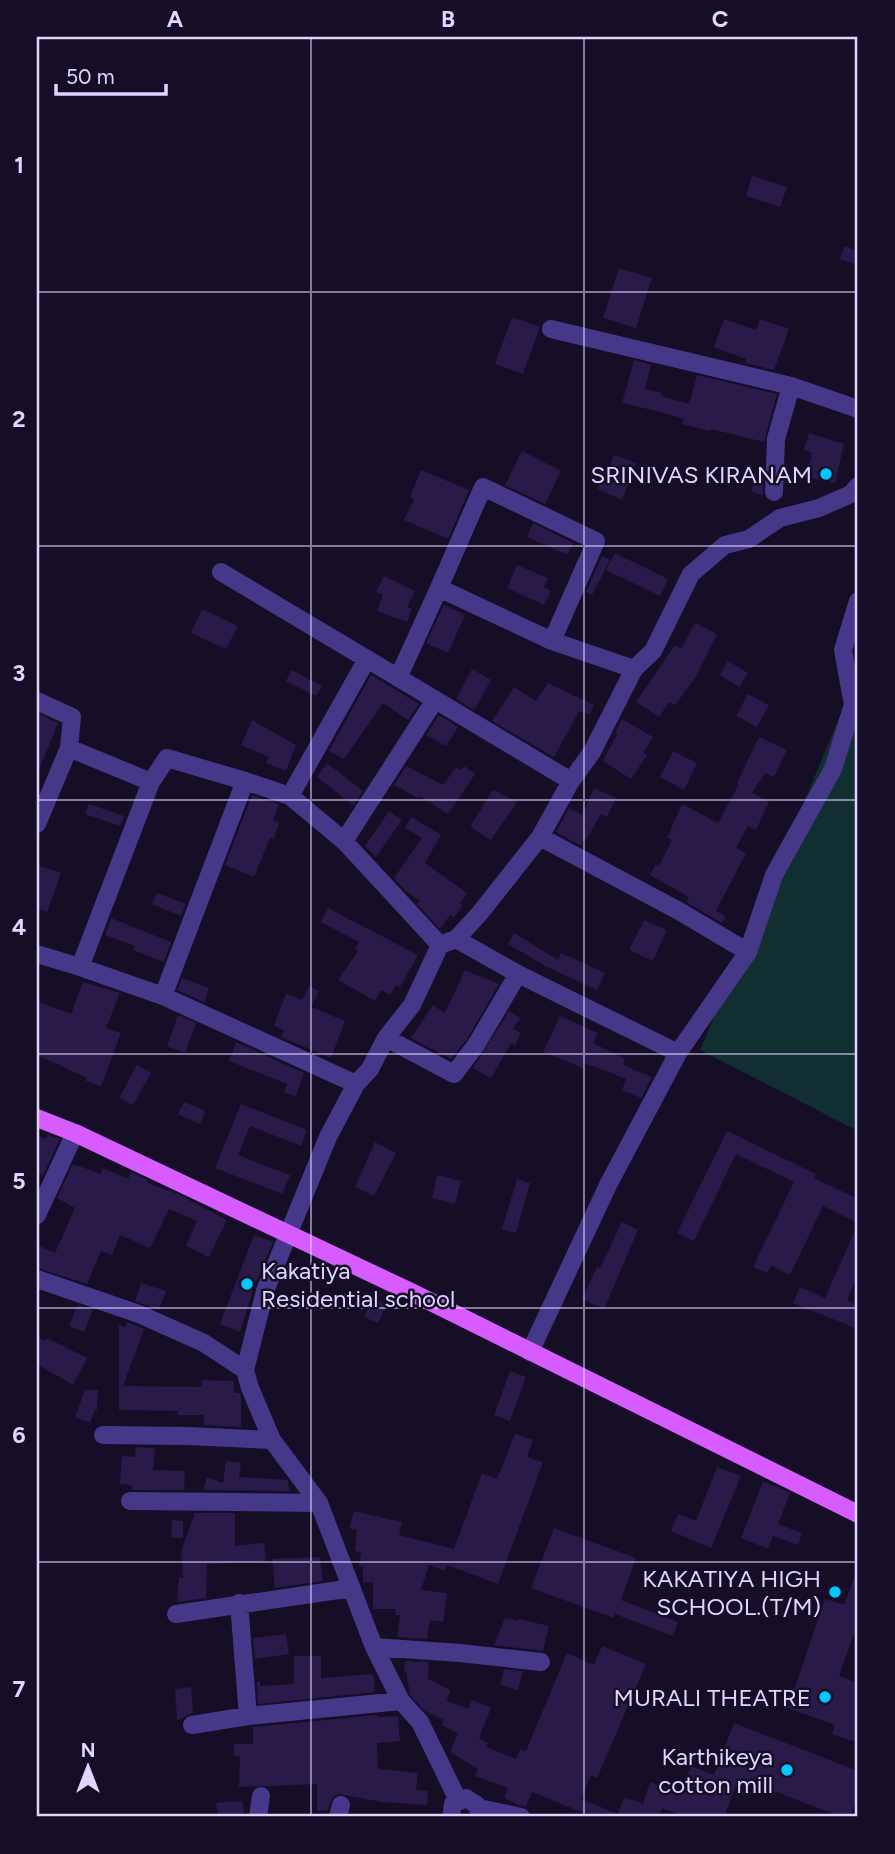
<svg xmlns="http://www.w3.org/2000/svg" width="895" height="1854" font-family="Figtree,sans-serif">
<rect width="100%" height="100%" fill="#160e27"/>
<path fill="#112f31" d="M858 673V1131L700 1050Z"/>
<path fill="#291a49" d="M752 176 787 187 780 207 746 196Z
M844 246 858 251V265L840 259Z
M619 268 652 278 636 328 603 318Z
M512 317 540 327 523 374 495 364Z
M724 319 756 330 760 319 789 329 774 370 745 363 746 359 714 347Z
M634 360 651 365 645 389 662 393 661 396 689 404 697 375 777 394 764 442 711 429 710 431 682 424 684 419 661 412 622 403Z
M809 433 844 444 835 483 807 477 812 453 804 450Z
M522 451 561 471 545 504 505 485Z
M614 455 636 463 622 500 598 489 604 473 607 474Z
M759 465 764 466 763 495 751 492Z
M421 470 469 490 448 539 404 520 414 499 410 497Z
M533 523 573 543 567 555 527 537Z
M615 553 668 579 660 596 606 570Z
M602 556 610 560 592 595 586 592Z
M517 565 548 578 544 587 551 591 544 605 507 588Z
M384 576 415 591 407 607 412 609 407 622 377 611 383 595 376 592Z
M444 605 465 615 448 653 426 643Z
M202 609 238 626 226 649 191 633Z
M695 623 717 634 695 678 675 705 669 702 659 717 636 702 675 645 681 649Z
M728 661 748 673 739 687 720 675Z
M472 669 491 680 474 710 456 699Z
M292 670 322 686 316 696 286 681Z
M371 675 419 704 408 720 383 703 344 759 329 751Z
M548 683 594 705 589 715 579 711 554 757 492 721 514 687 536 701Z
M748 694 769 705 757 727 736 716Z
M37 713 58 723 37 775Z
M439 715 458 727 446 746 426 735Z
M622 719 653 737 643 753 647 755 631 779 603 761 617 734 615 733Z
M252 720 296 745 286 771 266 763 269 757 241 745Z
M759 737 787 750 774 777 765 773 752 793 769 802 756 830 748 826 736 848 746 853 716 911 726 916 722 923 686 902 689 897 650 875 656 864 659 866 672 840 667 838 682 804 718 823 739 784 737 783Z
M673 751 697 763 684 790 660 777Z
M327 763 363 791 353 805 317 777Z
M406 766 443 785 456 767 461 770 464 766 475 774 448 814 420 796 418 798 394 785Z
M594 788 616 798 607 817 601 814 586 840 584 839 581 846 556 832 569 808 582 815Z
M493 790 517 802 491 840 472 828 471 825Z
M252 795 279 804 273 820 279 822 274 839 270 838 254 877 225 865Z
M89 804 124 816 120 826 85 814Z
M389 811 402 820 376 857 365 846Z
M411 817 441 835 425 863 467 893 460 904 463 905 454 918 450 915 440 929 417 904 420 901 406 891 394 878 422 838 405 828Z
M37 865 61 873 47 912 37 908Z
M157 893 186 904 181 916 152 904Z
M328 908 418 955 400 987 396 985 390 995 381 990 375 1001 338 980 358 951 355 949 359 942 321 922Z
M111 918 171 942 164 962 133 950 135 946 105 935Z
M644 920 667 930 653 961 629 950Z
M514 933 558 960 561 953 605 973 597 990 547 967 508 944Z
M465 970 499 984 467 1039 451 1059 411 1038 433 1005 445 1013Z
M182 978 209 988 204 1002 177 990Z
M83 982 120 993 106 1028 121 1033 101 1086 86 1081 87 1078 37 1055V1009L39 1002 71 1014Z
M309 986 319 991 311 1007 345 1021 331 1058 281 1037 284 1030 274 1026 286 993 302 1000Z
M509 1011 520 1018 513 1029 521 1033 515 1045 511 1043 491 1078 473 1068Z
M178 1015 196 1023 185 1053 167 1046Z
M560 1016 598 1033 593 1043 625 1059 623 1065 652 1077 641 1098 622 1090 626 1079 585 1063 583 1068 543 1052Z
M236 1042 304 1073 296 1096 284 1092 287 1084 229 1061Z
M137 1065 151 1073 133 1105 119 1098Z
M184 1102 206 1111 200 1124 178 1114Z
M241 1104 307 1130 301 1146 250 1126 238 1155 290 1175 282 1194 215 1168Z
M727 1131 816 1174 814 1178 858 1199V1223L823 1206 790 1275 771 1266 767 1273 753 1267 794 1182 736 1154 694 1241 677 1233Z
M37 1135 46 1139 48 1135 60 1139 43 1175 37 1172Z
M375 1142 396 1153 374 1196 355 1187Z
M73 1164 101 1174 103 1168 128 1179 131 1172 148 1180 147 1183 178 1194 227 1220 209 1257 186 1246 197 1221 169 1209 150 1248 120 1235 112 1255 101 1251 87 1284 37 1268V1245L55 1253 75 1208 57 1198Z
M437 1175 461 1181 455 1204 432 1198Z
M517 1179 530 1183 516 1233 502 1229Z
M622 1222 638 1230 604 1309 582 1299 597 1267 600 1268Z
M858 1224V1274L847 1300 858 1305V1329L793 1303 800 1287 825 1298Z
M254 1235 273 1242 254 1287 240 1332 220 1324Z
M141 1283 166 1291 159 1310 135 1301Z
M373 1298 387 1305 378 1323 364 1317Z
M78 1305 93 1310 84 1332 69 1326Z
M127 1322 144 1329 123 1386 202 1387V1380L234 1381V1393H240L241 1397V1427L204 1425V1415H178V1411L119 1410V1325L125 1327Z
M37 1337 46 1341 47 1338 87 1358 73 1385 37 1364Z
M510 1371 526 1377 510 1421 494 1415Z
M85 1390H98L97 1410H95L90 1423 75 1417Z
M515 1434 533 1440 527 1457 543 1462 498 1584 447 1565 445 1571 429 1565 421 1590 447 1593 443 1622 430 1620 427 1639 397 1637 400 1615H395L396 1609H373V1582H363V1567L359 1566 361 1552 355 1551 357 1530 349 1528 354 1511 402 1522 399 1535 454 1549 482 1473 497 1479Z
M136 1447 155 1448 153 1470 185 1471 184 1490H132V1485L120 1484 122 1456 135 1457Z
M226 1461 241 1463 239 1477 288 1480 289 1491 203 1490 207 1477 223 1483Z
M717 1467 741 1476 711 1548 671 1531 678 1514 696 1521Z
M763 1481 790 1493 778 1524 802 1533 798 1545 773 1536 768 1549 741 1538Z
M195 1513H235V1546L264 1543 266 1561 207 1564 206 1598 177 1602 179 1577 183 1578 181 1552Z
M172 1520 183 1521V1538H171Z
M554 1528 636 1558 621 1600 678 1622 673 1636 615 1614 614 1618 531 1588Z
M320 1557 323 1581 275 1588 272 1559Z
M857 1570 858 1622 839 1676 858 1683V1743L832 1734 835 1725 788 1708 825 1599 844 1605Z
M505 1618 518 1621 519 1619 549 1626 543 1651 494 1645Z
M286 1634 289 1654 255 1659 253 1638Z
M602 1646 646 1664 597 1778 591 1775 581 1799 618 1814 624 1797 643 1804 650 1782 681 1793 691 1766 714 1775 734 1723 858 1771V1796L850 1817H842L739 1778 724 1817H685L662 1808 658 1817H594L532 1792 526 1807 519 1805 504 1798 508 1788 475 1776 478 1769 450 1752 458 1733 441 1725 444 1720 425 1711 410 1695 406 1671H404L405 1661 429 1662 428 1679 451 1690 446 1700 468 1709 472 1700 491 1708 479 1738 488 1743 486 1747 516 1759 520 1749 526 1751 567 1653 594 1665Z
M294 1656H321V1678L373 1674 375 1692 258 1704 257 1682 260 1681V1686L294 1684Z
M504 1669 523 1671 518 1690 500 1685Z
M191 1687 193 1713 177 1720 175 1689Z
M377 1715 378 1717 398 1716 400 1741 377 1743 378 1769 418 1773 416 1790 428 1791 427 1805 382 1802 339 1794 332 1798 328 1810 317 1811V1784L239 1787 240 1756H234V1744H253V1727Z
M242 1801 244 1813 218 1816 216 1803Z"/>
<g fill="none" stroke-linecap="round" stroke-linejoin="round">
<path stroke="#453888" stroke-width="18" d="M551 329 791 386
M774 492 776 439 791 386 858 409
M221 572 367 659
M439 588 483 487 596 541 552 641
M398 678 439 588 552 641 634 669
M37 701 72 717 69 748 37 824
M245 781 290 796 344 841 440 945
M290 796 367 659 571 781
M540 837 679 911 748 952
M344 841 435 700
M456 939 518 974 678 1053 608 1185 530 1352
M37 954 80 967 151 782 69 748
M80 967 163 996 245 781 167 758 151 782
M163 996 356 1084
M386 1038 454 1074 476 1045 518 974
M678 1053 748 952 774 875 833 769 853 705 843 650 858 601
M37 1215 75 1133
M37 1279 139 1314 204 1343 245 1370
M103 1435 187 1436 272 1440
M130 1501 319 1503
M239 1603 248 1716
M176 1614 352 1588
M374 1647 460 1653 541 1662
M192 1725 248 1716 401 1701
M458 1800 420 1722 401 1701 374 1647 319 1503 272 1440 250 1388 245 1370 265 1291 328 1137 356 1084 370 1069 386 1038 412 1005 440 945 456 939 480 913 540 837 571 781 592 752 634 669 653 651 691 574 725 545 749 539 780 518 819 508 851 494 858 486
M479 1808 521 1817
M258 1817 261 1796
M338 1817 341 1805
M451 1817 453 1804 466 1798 477 1805 480 1817"/>
<path stroke="#d65cff" stroke-width="18" d="M37 1118 75 1133 413 1293 858 1514"/>
</g>
<path fill="none" stroke="#dfd5ff" stroke-width="2" stroke-opacity="0.55" d="M311 37V1817M584 37V1817M37 292H858M37 546H858M37 800H858M37 1054H858M37 1308H858M37 1562H858"/>
<g fill="#01c6ff" stroke="#160e27" stroke-width="2.5">
<circle cx="826" cy="474" r="7"/>
<circle cx="247" cy="1284" r="7"/>
<circle cx="835" cy="1592" r="7"/>
<circle cx="825" cy="1697" r="7"/>
<circle cx="787" cy="1770" r="7"/>
</g>
<g text-anchor="middle" dominant-baseline="central" stroke-width="5" stroke-linejoin="round" paint-order="stroke">
<g font-size="24" fill="#dfd5ff" stroke="#160e27" text-anchor="end">
<text x="812" y="474">SRINIVAS KIRANAM</text>
<text x="261" y="1270" text-anchor="start">Kakatiya<tspan x="261" dy="28">Residential school</tspan></text>
<text x="821" y="1578">KAKATIYA HIGH<tspan x="821" dy="28">SCHOOL.(T/M)</tspan></text>
<text x="811" y="1697">MURALI THEATRE</text>
<text x="773" y="1756">Karthikeya<tspan x="773" dy="28">cotton mill</tspan></text>
</g>
</g>
<rect width="895" height="1854" fill="none" stroke="#160e27" stroke-width="77"/>
<g transform="translate(88 1767)" stroke="#160e27" stroke-width="5" paint-order="stroke">
<path d="M0-5L12 26L0 18L-12 26Z" fill="#dfd5ff"/>
<text y="-10" font-size="19" font-weight="bold" text-anchor="middle" fill="#dfd5ff">N</text>
</g>
<path d="M56 84v10h110v-10" fill="none" stroke="#dfd5ff" stroke-width="3.5"/>
<text x="66" y="84" font-size="21" fill="#dfd5ff" stroke="#160e27" stroke-width="5" paint-order="stroke">50 m</text>
<rect x="38" y="38" width="818" height="1777" fill="none" stroke="#dfd5ff" stroke-width="2.5"/>
<g font-size="23" text-anchor="middle" font-weight="bold" fill="#dfd5ff">
<text x="175" y="27">A</text>
<text x="448" y="27">B</text>
<text x="720" y="27">C</text>
<text x="19" y="173">1</text>
<text x="19" y="427">2</text>
<text x="19" y="681">3</text>
<text x="19" y="935">4</text>
<text x="19" y="1189">5</text>
<text x="19" y="1443">6</text>
<text x="19" y="1697">7</text>
</g>
</svg>
